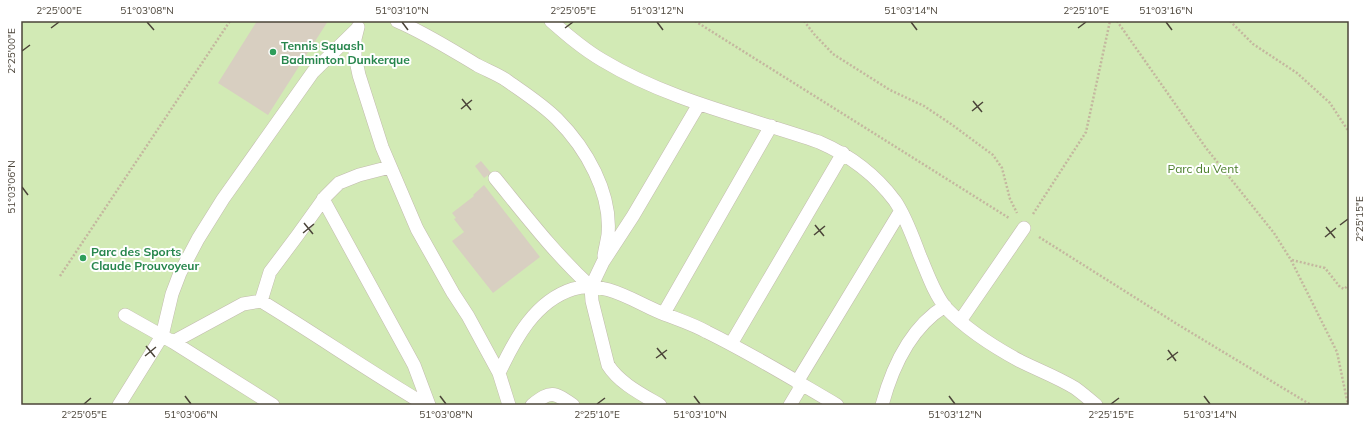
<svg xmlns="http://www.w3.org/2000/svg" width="1370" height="426" font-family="Mulish,sans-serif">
<rect width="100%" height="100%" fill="#f6f3ec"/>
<path fill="#d2eab5" d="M21 21H1349V405H21Z"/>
<path fill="#d8cfc1" d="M257 21H328L268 115 218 83Z
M481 161 491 173 484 178 475 166Z
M484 185 540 257 493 293 452 241 464 232 454 219 456 218 452 213 474 196 473 195Z"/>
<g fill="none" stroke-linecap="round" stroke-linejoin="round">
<g stroke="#c2bbae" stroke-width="14">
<path id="service" d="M397 21C425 33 450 49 477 65 486 70 497 74 506 80 523 92 542 104 557 119 586 148 612 193 608 235 607 242 605 249 604 256
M551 21C567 35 583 49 602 60 668 100 746 117 819 142 849 155 875 174 895 201 906 217 913 238 920 256 927 272 934 294 946 308 967 330 994 347 1020 361 1038 370 1057 377 1075 388 1082 393 1089 399 1096 405
M358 27 355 39V56L359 75 382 147 417 229 453 293 468 316 499 373 509 405
M390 167 359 175 339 183 325 197 297 236 270 272 261 301C317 335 370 372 426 405
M495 178C526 216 555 254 591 287
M323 199 414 365 429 405
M664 313 771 126
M125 315 173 342 273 405
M960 321 1024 228
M173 342 243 304 261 301
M731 344 843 153
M499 373C515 339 535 301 573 289 602 280 632 300 657 311 673 318 691 323 707 332 752 354 794 380 837 405
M797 382 900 212
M119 405 162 336 172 294 180 273 198 239 223 199 313 72 357 29
M532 405C551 390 554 392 573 405
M660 405C643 395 619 383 608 365L592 301 591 287 603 262 633 216 699 104
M790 405 802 385
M882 405C892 368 911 327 945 306"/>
</g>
<path stroke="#c4b79f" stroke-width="2.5" stroke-dasharray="2 2" stroke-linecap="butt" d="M695 21 1009 218
M804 21 814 34 833 54 890 90 924 106 951 124 993 155 1002 168 1010 199 1017 213
M1117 21 1206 148 1274 233 1291 260 1337 352 1348 405
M1230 21 1253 44 1297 73 1330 103 1349 132
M1033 214 1086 132 1110 21
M1039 237 1177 324 1311 405
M1292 260 1325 268 1340 287 1344 289 1349 285
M60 276 230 21"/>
<use href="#service" stroke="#fff" stroke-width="13"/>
</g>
<path fill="none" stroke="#4b4439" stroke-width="1.5" d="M147 22 154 30M402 22 408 30M657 22 663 30M911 22 917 30M1166 22 1172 30M51 28 59 22M565 28 573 22M1078 28 1086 22M22 51 30 45M462 99 471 110M973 101 982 112M461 109 472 100M972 111 983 102M22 187 28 195M304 223 313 234M815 225 824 236M1340 225 1348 219M1326 227 1335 238M303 233 314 224M814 235 825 226M1325 237 1336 228M146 346 155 357M657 348 666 359M1168 350 1176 361M145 356 156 347M656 358 667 350M1167 360 1178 352M185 396 191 404M440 396 446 404M694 396 700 404M949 396 955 404M1204 396 1210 404M84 404 91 398M597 404 605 398M1111 404 1119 398"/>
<g fill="#2e9e5b" stroke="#fff" stroke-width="1.5">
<circle cx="273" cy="52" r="4"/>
<circle cx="83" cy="258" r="4"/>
</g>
<g text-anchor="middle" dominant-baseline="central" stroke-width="4" stroke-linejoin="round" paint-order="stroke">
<g font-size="12" font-weight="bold" fill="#27864d" stroke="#fff" text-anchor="start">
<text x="281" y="45">Tennis Squash<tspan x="281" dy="14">Badminton Dunkerque</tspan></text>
<text x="91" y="251">Parc des Sports<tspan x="91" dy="14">Claude Prouvoyeur</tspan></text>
</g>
<g font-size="12" fill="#4a7f2a" stroke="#fff">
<text x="1203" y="168">Parc du Vent</text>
</g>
</g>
<rect width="1370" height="426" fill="none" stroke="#ffffff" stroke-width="44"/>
<rect x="22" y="22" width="1326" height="382" fill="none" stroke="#4b4439" stroke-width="1.5"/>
<g font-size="10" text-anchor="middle" fill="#4b4439">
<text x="59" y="14">2°25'00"E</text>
<text x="147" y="14">51°03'08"N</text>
<text x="402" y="14">51°03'10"N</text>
<text x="573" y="14">2°25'05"E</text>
<text x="657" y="14">51°03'12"N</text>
<text x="911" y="14">51°03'14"N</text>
<text x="1086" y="14">2°25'10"E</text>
<text x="1166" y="14">51°03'16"N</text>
<text transform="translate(11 51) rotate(-90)" y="4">2°25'00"E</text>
<text transform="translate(11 187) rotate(-90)" y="4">51°03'06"N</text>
<text transform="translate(1359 219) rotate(-90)" y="4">2°25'15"E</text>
<text x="84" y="418">2°25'05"E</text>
<text x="191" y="418">51°03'06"N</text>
<text x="446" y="418">51°03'08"N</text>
<text x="597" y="418">2°25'10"E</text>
<text x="700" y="418">51°03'10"N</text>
<text x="955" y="418">51°03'12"N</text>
<text x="1111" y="418">2°25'15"E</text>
<text x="1210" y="418">51°03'14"N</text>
</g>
</svg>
